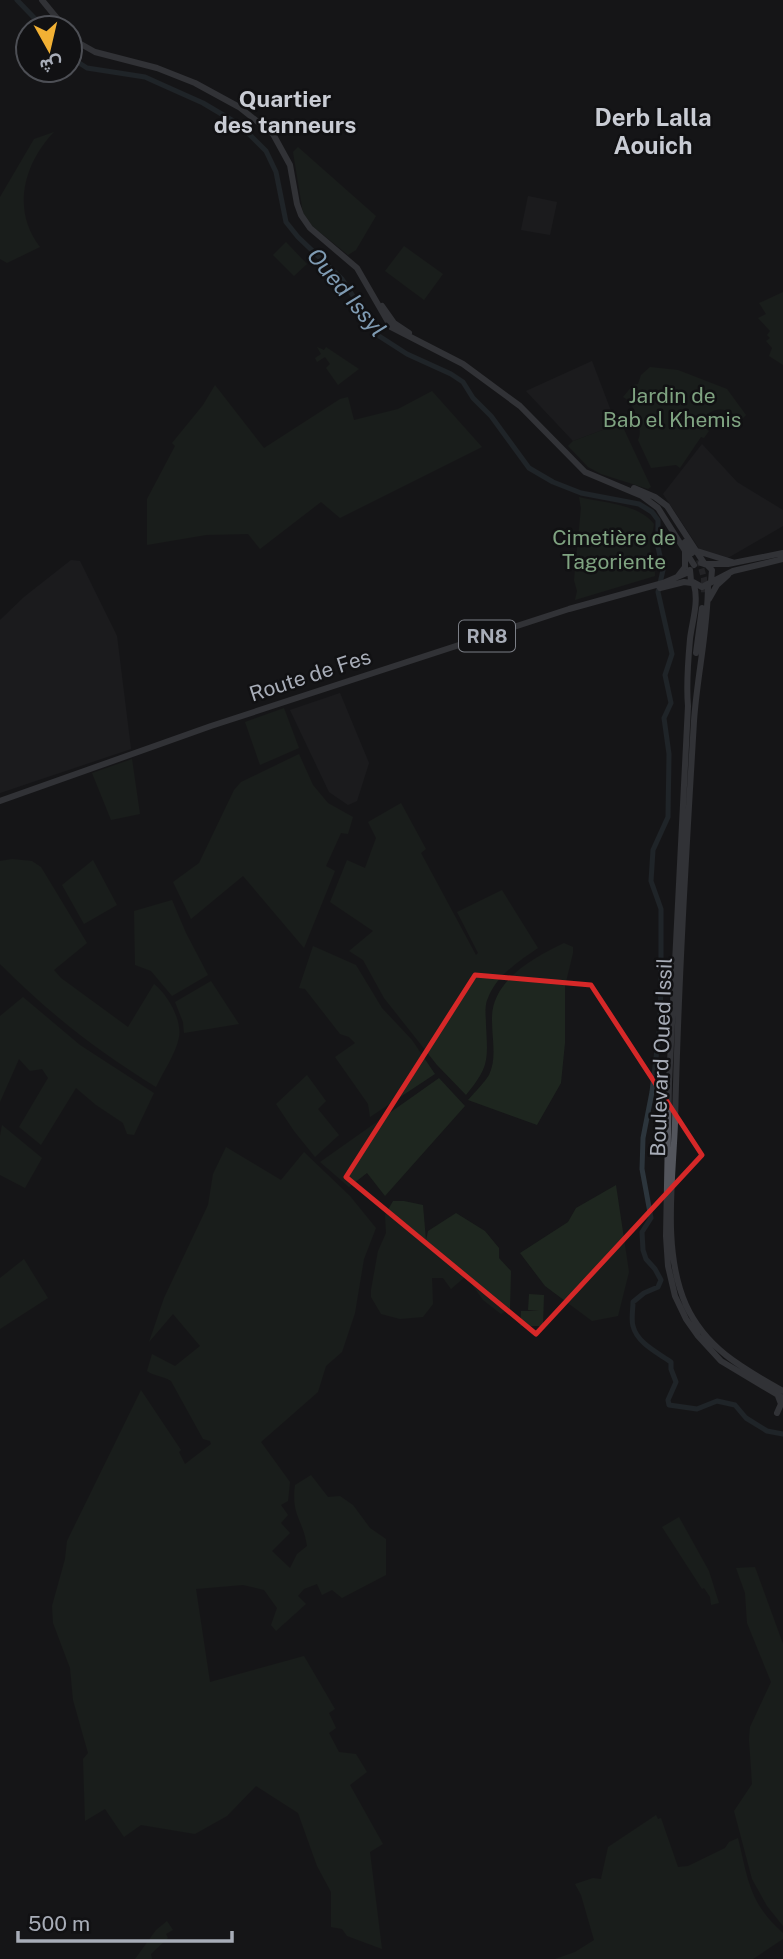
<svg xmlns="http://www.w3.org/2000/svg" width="783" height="1959" font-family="'Public Sans',Vazirmatn,sans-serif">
<rect width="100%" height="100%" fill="#161618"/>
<path fill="#222225" d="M528 196 557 202 550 235 521 230Z
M592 361 611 411 615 410 621 423 573 441 526 391Z
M702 444 737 482 783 510V526L726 559 700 550 663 494Z
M71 560 80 561 117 636 131 749 0 793V620L24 597Z
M340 693 369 763 357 801 348 805 329 792 290 710Z"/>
<path fill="#1e261f" d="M54 132C24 163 11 210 40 247L7 263 0 259V197L34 139Z
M298 147 376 216 356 250 348 255 312 226 303 213 293 152Z
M286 242 307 264 294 276 273 255Z
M404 246 443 274 424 300 385 271Z
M783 292V365L769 356 772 348 766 341 770 338 767 335 770 331 758 318 766 314 759 303Z
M317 347 324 350 326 347 359 369 338 385 326 368 330 364 325 357 317 362 315 358 321 354Z
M650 367 678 370 727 389 746 415 742 419C730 412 722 405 709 413L705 428 709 431 704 438 701 437 680 468 676 465 651 468 638 440C644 429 634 402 623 397L633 385 638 384 641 375Z
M215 385 264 448 340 399 348 397 354 420 398 409 432 391 482 447 340 518 321 502 260 549 248 534 206 535 147 545V499L175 446 172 443 203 405Z
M621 423 651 487 648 489 601 474 588 467 568 446 573 441Z
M579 497C603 503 639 504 654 524 653 533 648 544 651 553 653 563 655 566 655 576L575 600 577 591 574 580 581 508Z
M284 708 299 748 260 765 245 722Z
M299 754 313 785 328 803 353 817 348 834 341 833 326 866 335 871 304 948 243 876 191 919 173 882 199 863 234 790 241 782Z
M132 759 140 814 111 820 92 773Z
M401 803 426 849 421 853 476 955 478 953 457 912 502 890 538 948C519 961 497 975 488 998 484 1006 486 1016 486 1025 488 1061 489 1067 466 1095L437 1065 384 998 363 960 349 951 373 931 330 902 347 860 365 868 376 838 368 822Z
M12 859 32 861 41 867 87 943 54 970 61 978 128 1027 154 984C167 994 182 1019 179 1037 176 1053 163 1072 156 1087 96 1050 50 1014 0 964V861Z
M93 860 117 905 84 924 62 885Z
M172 900 186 933 208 975 172 996 151 971 135 965 134 911Z
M564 943 573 947V953L565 986V1043L561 1083 537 1125 468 1100C475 1092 484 1083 489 1075 497 1058 492 1039 492 1021 490 981 533 958 564 943Z
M313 946 356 965 382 1008 412 1040 435 1074 370 1117 368 1104 335 1057 355 1043 349 1037 340 1034 305 989 299 988Z
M211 981 239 1024 184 1033 183 1022 175 1002Z
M23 997 80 1045 154 1093 134 1135 127 1134 123 1123 96 1105 76 1088 41 1145 19 1127 48 1078 42 1069 30 1071 19 1059 0 1102V1016Z
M307 1075 326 1101 318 1109 339 1135 315 1157 294 1131 276 1104Z
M439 1078 465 1106 385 1196 367 1173 349 1187 320 1162Z
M2 1125 42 1158 25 1188 0 1175V1136Z
M226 1147 281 1180 304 1152 350 1196 376 1228 364 1259 355 1313 342 1352 326 1366 318 1392 261 1442 290 1482 288 1501 281 1505 288 1515 281 1523 290 1533 272 1551 290 1568 297 1554 307 1546C303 1519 291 1516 295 1485L311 1475 328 1497 340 1496 353 1505 370 1528 386 1539V1575L342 1598 332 1590 322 1595 317 1584 304 1589 298 1596 306 1604 276 1631 271 1625 277 1608 264 1590 243 1585 196 1589 210 1682 304 1656 335 1709 329 1713 336 1728 329 1733 339 1752 356 1754 367 1772 350 1785 383 1844 370 1852 382 1949 347 1936 342 1929 331 1927V1892L317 1866 298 1813 256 1786 227 1816 195 1834 141 1825 124 1837 105 1809 85 1821 83 1759 88 1753 73 1700 70 1668 53 1623 52 1606 65 1559 67 1541 141 1390 181 1450 179 1452 185 1464 211 1444 210 1441 203 1439 171 1381C163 1376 154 1376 147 1371L152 1354 175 1366 200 1346 173 1314 149 1342 164 1298 208 1205 213 1174Z
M616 1185 629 1272 618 1316 592 1321 545 1286 520 1253 568 1222 576 1208Z
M393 1201H404L423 1205 426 1240 428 1231 456 1213 485 1231 499 1248V1258L511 1271 510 1309 501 1314 483 1300 466 1276 451 1289 443 1278H432L433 1304 423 1317 400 1319 381 1314 371 1297V1290L378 1251 386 1233 385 1215Z
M24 1259 48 1298 0 1329V1278Z
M529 1294 544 1295 543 1326H520L521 1311H539L528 1310Z
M679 1517 709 1571 719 1603 711 1605 710 1597 704 1588 702 1589 662 1527Z
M755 1567 783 1644V1926L767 1906 752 1879 734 1811 752 1784 749 1739 750 1727 771 1682 747 1623 745 1593 736 1568Z
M656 1815 658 1819 661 1818 678 1867 688 1866 725 1848 729 1842 738 1838C748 1879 749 1903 783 1933V1939L753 1959H555L575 1952 594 1940 581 1895 575 1884 593 1878 601 1879 608 1847Z
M167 1921 173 1930 166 1934 168 1938 151 1954 152 1959H135L156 1930Z"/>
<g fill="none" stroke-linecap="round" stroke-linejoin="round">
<path stroke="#2c353c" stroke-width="5" d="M17 0 44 28
M70 57 87 68 145 77 156 82 203 103 240 125 266 151 276 172 286 222 298 237 342 279 379 336 407 354 451 374 463 382 473 398 491 416 529 468 553 482 581 493 639 504 652 512 658 520V547L663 570 658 592 672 654 665 675 671 703 664 718 669 754 668 817 653 850 651 881 661 909V977L660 1024 652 1092 643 1138 642 1169 651 1218 642 1232 643 1250 646 1259 655 1269 661 1280 658 1287 644 1293 633 1302C633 1309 631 1320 633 1326 637 1343 658 1353 671 1362V1369L676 1382 668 1400 669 1405 697 1409 717 1401 735 1405 746 1418 767 1431 783 1434"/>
<path stroke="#333438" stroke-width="6" stroke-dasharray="6 3" stroke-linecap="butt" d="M699 560 704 578V593"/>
<path stroke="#53555c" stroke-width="6" d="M42 0 65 28
M70 34 79 43 95 52 157 68 195 83 239 107 273 134 290 165 297 204 301 215 310 228 357 268 391 327 463 364 520 406 585 472 642 496 658 508 694 565
M382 306 394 323 409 333
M634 488 655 497 667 506 704 563
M685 542 692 553
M697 551 732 562
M701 563 707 565 712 570 711 582
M706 564H728L783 553
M690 570 691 581 702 587 733 571 783 559
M678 576 685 567V551
M694 585C699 602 692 622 690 639 688 661 686 684 688 706L669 1082 666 1236 668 1266 675 1296 686 1319 698 1336 721 1361 783 1398
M708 585C708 630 697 676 694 721 686 855 678 989 675 1123 673 1180 662 1251 686 1305 706 1349 744 1369 783 1391
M660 588 684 582 692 583
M709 599 717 585 728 575
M696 653 702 608
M0 801 211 726 569 609 663 583 689 572
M777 1413 781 1404 778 1396"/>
</g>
<path d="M0 0H783V1959H0ZM475 975 591 985 702 1155 536 1334 346 1177Z" fill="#161618" fill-opacity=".55" fill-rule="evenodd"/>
<path fill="none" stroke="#d62828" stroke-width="5" stroke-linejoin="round" d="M475 975 591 985 702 1155 536 1334 346 1177Z"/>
<g text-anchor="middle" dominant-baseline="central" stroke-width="5" stroke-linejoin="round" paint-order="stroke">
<rect fill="#111113" stroke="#7b7e86" stroke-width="2" x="459" y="620.5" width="56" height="31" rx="5"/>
<g font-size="19" font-weight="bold" fill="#a8adb8">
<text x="487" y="636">RN8</text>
</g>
<g font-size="21" fill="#7fa381" stroke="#111113">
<text x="672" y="395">Jardin de<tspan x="672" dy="24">Bab el Khemis</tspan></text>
<text x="614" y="537">Cimetière de<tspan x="614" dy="24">Tagoriente</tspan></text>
</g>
<g font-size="21" fill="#a8adb8" stroke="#111113">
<text transform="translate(310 675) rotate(-18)">Route de Fes</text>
<text transform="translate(661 1057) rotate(-88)">Boulevard Oued Issil</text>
</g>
<g font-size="23" font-weight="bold" fill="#c9ccd4" stroke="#111113">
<text x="285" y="98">Quartier<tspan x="285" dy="26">des tanneurs</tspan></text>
</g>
<g font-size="23" font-style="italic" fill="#7f9bb3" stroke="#111113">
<text transform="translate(347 292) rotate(50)">Oued Issyl</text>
</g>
<g font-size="24" font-weight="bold" fill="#c9ccd4" stroke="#111113">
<text x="653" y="117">Derb Lalla<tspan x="653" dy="28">Aouich</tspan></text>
</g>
</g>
<g transform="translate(49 49) rotate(172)"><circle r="33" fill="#111113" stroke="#4d4f55" stroke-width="2"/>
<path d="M0-5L12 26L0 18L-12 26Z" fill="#f2b134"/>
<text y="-10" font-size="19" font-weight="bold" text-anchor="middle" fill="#a8adb8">ش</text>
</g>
<path d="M18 1931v10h214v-10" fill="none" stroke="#a8adb8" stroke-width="3.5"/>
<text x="28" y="1931" font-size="21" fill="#a8adb8" stroke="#111113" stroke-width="5" paint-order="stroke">500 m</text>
</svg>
